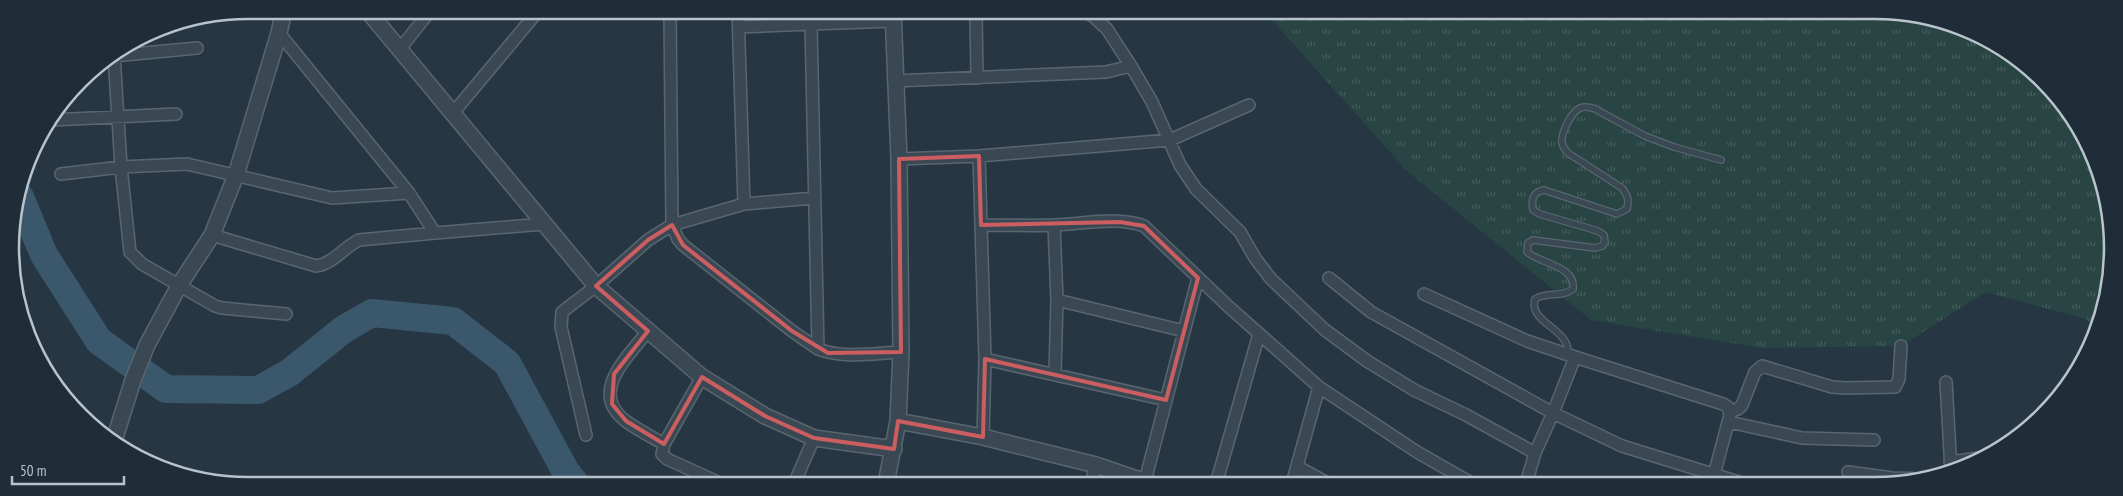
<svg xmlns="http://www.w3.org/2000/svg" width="2123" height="496" font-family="'PT Sans Narrow',sans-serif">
<defs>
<pattern id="grass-tufts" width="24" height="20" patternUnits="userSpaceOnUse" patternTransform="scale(1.25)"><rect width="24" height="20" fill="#284443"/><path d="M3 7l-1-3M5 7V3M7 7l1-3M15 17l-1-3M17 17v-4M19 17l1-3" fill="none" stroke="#455d5d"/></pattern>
</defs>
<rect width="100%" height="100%" fill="#263743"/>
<path fill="url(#grass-tufts)" d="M1264 11 1906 12 1994 42 2064 103 2105 187 2111 279 2096 327 2085 319 1986 292 1901 346 1762 348 1591 320 1407 171Z"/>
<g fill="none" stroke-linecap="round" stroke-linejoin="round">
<path stroke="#3b576c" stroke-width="28" d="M20 197 44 255 99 341 166 389 258 390 289 373 344 329 372 313 453 321 507 363 566 472 576 484"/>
<g stroke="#596670" stroke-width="8">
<path id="service" d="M1568 355C1571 328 1528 324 1535 299 1547 291 1562 298 1573 289 1576 266 1541 264 1527 252L1528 243 1533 240 1595 248 1602 246 1605 242 1604 235 1598 231 1540 214 1533 210C1531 199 1533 192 1544 190L1617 214 1627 209C1629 200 1628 196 1622 188L1568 153C1565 150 1563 147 1562 143 1561 133 1571 112 1580 108 1585 106 1590 107 1595 109L1645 136 1674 147 1721 160"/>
</g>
<g stroke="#596670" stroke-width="14">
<path id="minor" d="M670 11 672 225 744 204 738 11
M976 11 977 78
M1083 11 1093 16 1107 29 1131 66 1152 102 1180 165 1196 189 1240 232 1255 258 1271 279 1325 330 1367 361 1414 390 1466 415 1535 453
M893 21 811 24 818 349C843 359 875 353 901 352
M739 27 811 24
M279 33 409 193 435 233 544 224
M399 50 431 10
M114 55 121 167 130 252 142 264 215 306 222 308 286 314
M113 56 197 48
M894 81 1106 72 1131 66
M453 113 539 10
M52 120 176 114
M979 156 985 359 983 437
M899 159 979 156 1170 140 1249 105
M61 174 121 167 187 164 332 198 409 193
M744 204 814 198
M981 225C1006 225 1030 226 1055 225 1083 224 1117 216 1144 226L1229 307 1319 387 1417 452 1473 484
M1054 225 1057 300 1184 331
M212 235 316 266C333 264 344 247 359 240L435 233
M1329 278 1371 312 1553 413 1575 357 1723 404 1728 407 1730 415 1714 475
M1424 294 1527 341 1575 357
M648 331C628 357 587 393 627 422 638 430 652 437 664 444
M985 359 1166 400
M1055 374 1057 300
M702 377 664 444 662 454 667 459 722 484
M1946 382 1951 470
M1730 411 1738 409 1742 405 1755 372 1762 366 1832 387 1846 388 1895 387 1899 379 1901 346
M1729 422 1802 438 1874 440
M586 435 561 327 562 312 596 286 648 240 672 225 678 239 683 245 792 331 818 349
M1950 462 1986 457
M1298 467 1329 484
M1848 472 1892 478 1924 479
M1145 481 1198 278
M794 484 814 438
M1091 484 1096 465
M1216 484 1259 334
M1292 484 1319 387
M1526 484 1535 453 1553 413 1622 446 1745 484"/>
</g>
<g stroke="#596670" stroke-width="18">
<path id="tertiary" d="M367 10 596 286 702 377 765 416 814 438 894 449
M898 421 983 437 1096 465 1152 484
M114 441 133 380 147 345 180 284 212 235 236 175 279 33 284 10
M886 484 898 421 901 352 899 159 893 11"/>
</g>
<use href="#service" stroke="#3a4853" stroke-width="5.5"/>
<use href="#minor" stroke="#3a4853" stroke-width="11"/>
<use href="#tertiary" stroke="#3a4853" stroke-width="15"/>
</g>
<path fill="none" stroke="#cc5e61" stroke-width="4" stroke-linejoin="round" d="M979 156 981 225 1120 222 1144 226 1198 278 1166 400 985 359 983 437 898 421 894 449 814 438 765 416 702 377 664 444 626 421 612 404 614 374 648 331 596 286 648 240 672 225 683 245 792 331 828 353 901 352 899 159Z"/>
<path d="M0 0H2123V496H0ZM248 19H1875A229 229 0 0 1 2104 248V248A229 229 0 0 1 1875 477H248A229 229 0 0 1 19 248V248A229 229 0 0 1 248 19Z" fill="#1f2d38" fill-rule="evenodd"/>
<path fill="none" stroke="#b8c3cc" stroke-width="2.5" d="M248 19H1875A229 229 0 0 1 2104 248V248A229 229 0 0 1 1875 477H248A229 229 0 0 1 19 248V248A229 229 0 0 1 248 19Z"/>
<path d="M12 476v8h112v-8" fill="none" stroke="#b8c3cc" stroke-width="2.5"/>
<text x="20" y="476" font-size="15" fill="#b8c3cc" stroke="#1f2d38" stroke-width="4" paint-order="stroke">50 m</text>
</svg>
